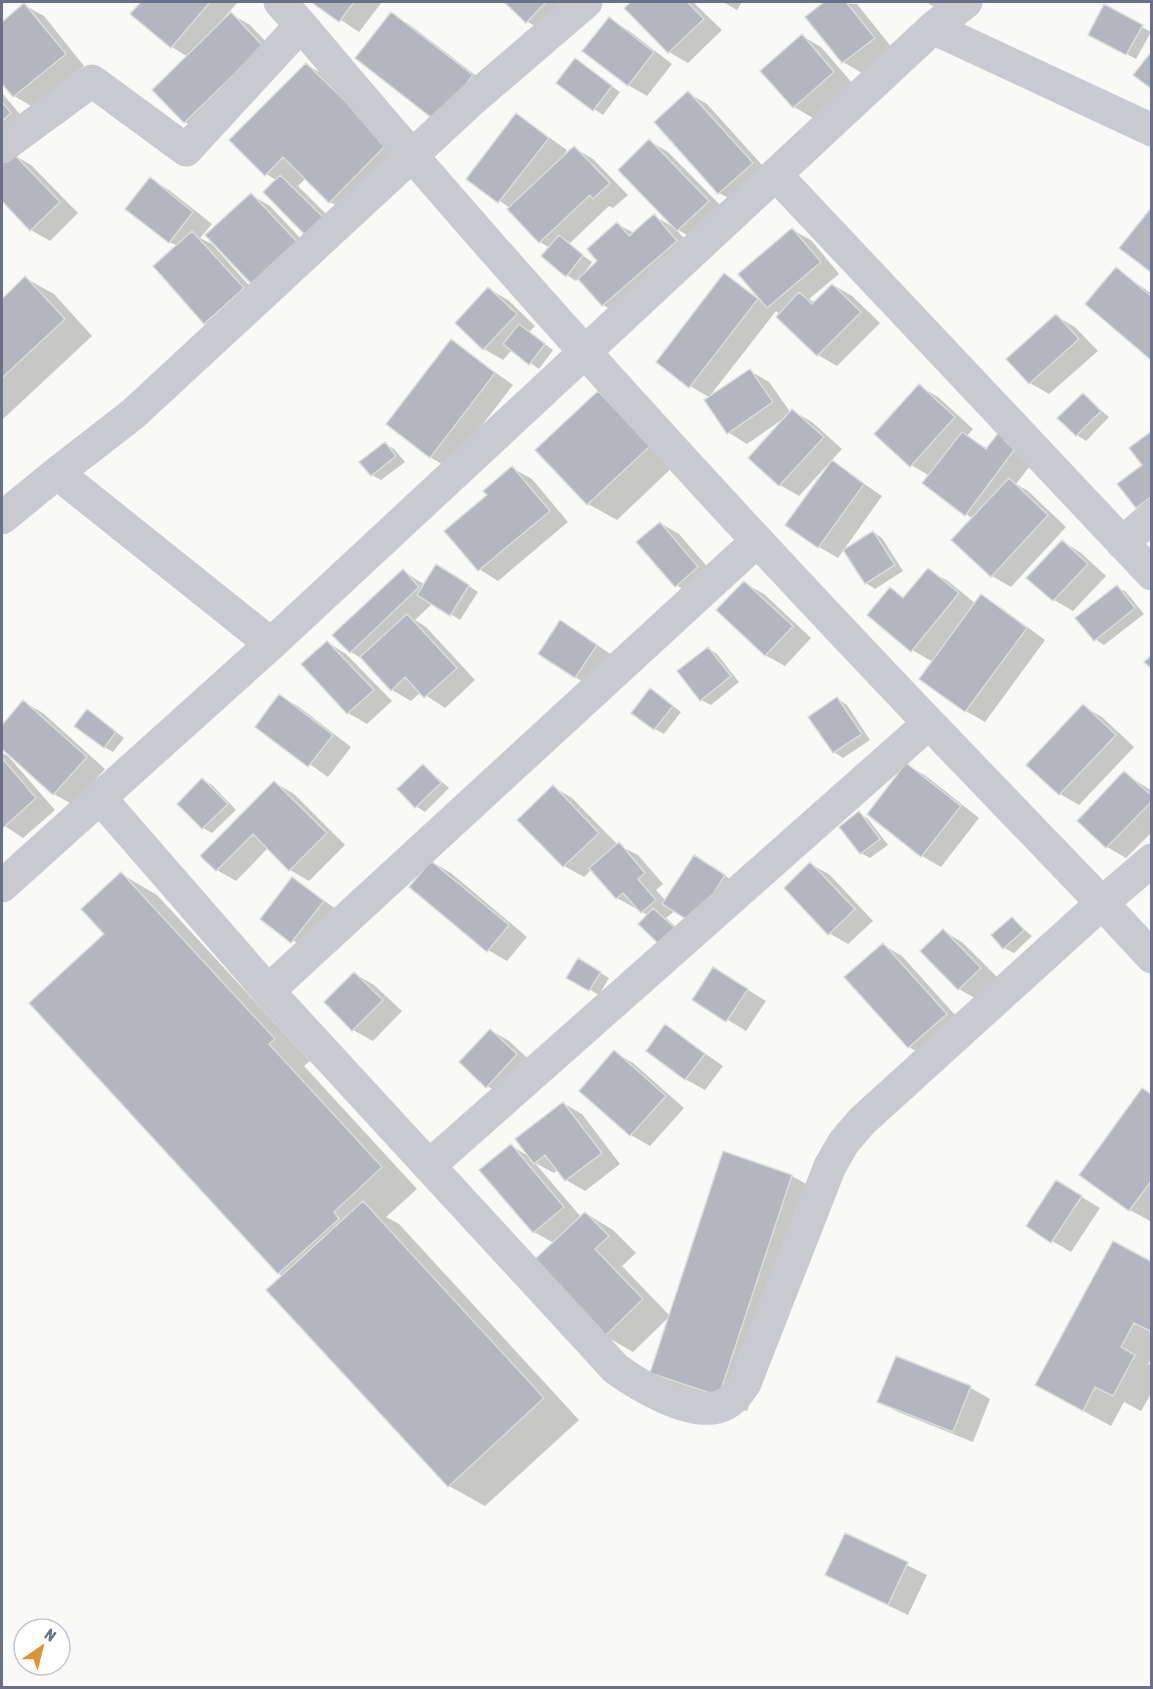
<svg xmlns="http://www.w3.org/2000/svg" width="1153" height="1689" font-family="'Asap Condensed',sans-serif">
<rect width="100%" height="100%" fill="#f9faf8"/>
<path fill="#0003" d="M143 2H238L223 19 224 21 231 14 250 25 281 57 204 133 185 122 188 57 172 47 133 14Z
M314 2H382L359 32Z
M506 2H576L546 32 526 21Z
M633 2H693L722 30 688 63 669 52 626 8Z
M723 2H742L737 10Z
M827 2 857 4 893 49 862 73 843 62 807 17Z
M926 2H941L936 8Z
M24 5 44 16 84 66 33 107 14 96 2 81V24Z
M1104 6 1151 32 1136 59 1099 39Z
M391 14 410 25 491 87 357 58Z
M609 19 628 30 672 64 647 96 628 85Z
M802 36 821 47 853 84 813 118 794 107Z
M575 60 620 92 603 115 594 109Z
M306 64 334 81 415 160 359 218 330 202 306 178 298 186 348 236 313 241 276 180 266 174Z
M2 93 29 125 2 148Z
M688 93 707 104 771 175 739 204 719 193 656 122Z
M517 115 567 150 562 159 574 148 593 159 628 195 613 208 609 206 568 245 592 262 581 278 599 261 617 224 634 233 654 216 675 228 649 141 668 152 727 212 697 241 675 228 696 252 622 316 603 305 579 278 576 281 567 275 550 248 540 242 510 208 468 179Z
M12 154 31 165 78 213 50 241 31 230 2 199V163Z
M150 179 169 190 212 224 200 238 212 244 262 300 224 333 205 322 178 246 169 242Z
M251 195 270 206 320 259 258 288Z
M793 230 812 241 839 274 809 299 816 303 833 285 852 296 880 323 837 366 818 355 776 311 709 397 690 386 724 275 758 298Z
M1117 269 1152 294V358L1087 304Z
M25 278 54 294 92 336 2 420V301Z
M489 289 508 300 535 326 529 332 553 350 539 369 512 350 503 360 484 349Z
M1056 316 1075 327 1098 351 1049 394 1030 383 1008 359Z
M451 341 513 385 449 468 430 457Z
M750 371 769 382 791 413 793 411 812 422 842 449 831 461 882 496 838 558 819 547 831 464 830 462 799 496 780 485 750 458 786 417 747 444 728 432Z
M919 386 938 397 973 429 967 436 988 449 1000 434 1036 458 1016 484 1028 491 1066 527 1011 587 992 576 973 519 966 514 930 476 911 465Z
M598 393 677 463 617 520 588 504 537 450Z
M1083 395 1109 417 1086 441 1077 435Z
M1152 433V515L1137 507Z
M385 444 394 449 405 462 381 480 372 475Z
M512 468 532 479 568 522 498 581 479 569 489 495Z
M660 523 679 534 717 578 695 596 676 585Z
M873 532 882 538 903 571 875 589 866 583Z
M1062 541 1081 553 1106 576 1073 611 1054 600 1028 577Z
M928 570 948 581 976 604 981 596 1000 607 1045 640 985 722 966 711 933 662 912 650 869 615 890 589 905 598Z
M403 571 425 585 446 571 478 592 460 620 433 603 415 620 426 627 475 680 445 708 421 692 411 701 392 690 364 660 351 652Z
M744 583 764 594 811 638 785 666 765 655Z
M1117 587 1126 592 1144 614 1104 645 1095 639Z
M579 633 615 657 594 688 575 677Z
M327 642 346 654 392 701 367 724 348 713Z
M708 648 717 654 739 682 711 705 701 700Z
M651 690 681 712 664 734 655 729Z
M280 696 299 707 351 747 328 777 257 727Z
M838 699 847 705 870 740 843 758 834 752Z
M24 702 43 713 105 769 73 805 54 794 2 747V727Z
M1083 706 1102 717 1134 747 1079 805 1060 794Z
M96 717 124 738 113 752 104 747Z
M2 753 8 756 55 810 23 838 2 824Z
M907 765 926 776 979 818 941 867 922 856Z
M424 766 449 788 425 812 416 806Z
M1124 773 1152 791V832L1126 858 1107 847 1079 821Z
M203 780 212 785 236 810 212 833 203 828Z
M275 783 294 794 345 845 309 881 290 870 268 848 236 881 217 870Z
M553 787 572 798 618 845 638 855 663 884 656 890 666 901 695 857 743 887 675 911 666 918 687 937 617 898 592 869 584 877 564 866 519 820Z
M859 813 868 819 888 845 870 858 861 853Z
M432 862 451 873 527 937 507 961 488 950Z
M811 864 830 875 873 921 848 944 829 933Z
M121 874 157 895 310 1061 304 1066 417 1189 386 1217 399 1224 579 1420 485 1506 449 1486 279 1273 106 934Z
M293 879 342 913 311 953 262 918Z
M1012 919 1032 936 1014 953 1004 948 993 935Z
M943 931 962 942 999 979 978 1000 959 989Z
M883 945 902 956 965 1026 928 1058 909 1047 846 977Z
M579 960 609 978 599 995 568 977Z
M355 974 374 985 402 1011 373 1041 353 1030 326 1002Z
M732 980 766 1001 746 1031 694 999Z
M666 1026 723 1066 705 1090 685 1079Z
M490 1030 509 1041 536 1066 506 1097 487 1086Z
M614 1052 633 1063 684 1108 650 1146 631 1135Z
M1152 1095V1222L1130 1210Z
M563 1103 582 1114 620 1164 585 1191 566 1180 558 1170 554 1173 535 1163 581 1217 585 1213 613 1230 636 1253 622 1266 670 1316 792 1176 820 1192 747 1411 680 1389 651 1372 670 1316 633 1352 605 1336 554 1243 534 1232 511 1146 532 1158Z
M1075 1193 1100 1208 1071 1252 1052 1241Z
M1152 1263V1358L1148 1364 1152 1366V1392L1141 1411 1124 1402 1111 1426 1065 1401Z
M897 1358 971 1388 990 1399 973 1442 898 1412 879 1401Z
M846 1535 927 1575 908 1615 846 1585Z"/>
<path fill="#b3b5bf" stroke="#dbdcda" stroke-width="1.5" d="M141 2H210L171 48 130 14Z
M311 2H354L339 22Z
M504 2H546L526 23Z
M631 2H687L704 19 668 53 624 8Z
M824 2H846L875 38 842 63 805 17Z
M24 3 66 54 13 97 2 84V22Z
M1104 4 1143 25 1126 55 1088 35Z
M231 12 263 46 184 123 152 90Z
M391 12 473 75 437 122 355 58Z
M609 17 654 52 628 86 582 51Z
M802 34 834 72 793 108 760 71Z
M1152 51V89L1133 75Z
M575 58 612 86 593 111 556 83Z
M306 63 388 143 329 203 283 157 265 176 229 140Z
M688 91 753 163 718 194 654 122Z
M2 102 11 113 2 121Z
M516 113 549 138 498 203 466 179Z
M649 139 709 201 677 231 618 170Z
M574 146 610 183 593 199 590 195 539 243 507 209Z
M12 152 60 202 30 231 2 201V161Z
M280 175 330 224 312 242 263 192Z
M150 177 193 212 169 243 125 209Z
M251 193 302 247 257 290 205 235Z
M1152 207V273L1119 248Z
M654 214 677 241 602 306 578 279 597 261 587 249 617 222 629 236Z
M792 228 821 262 767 308 738 274Z
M192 231 244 288 204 324 153 266Z
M559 235 583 255 566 277 541 256Z
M1116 267 1152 297 1151 360 1085 304Z
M724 273 758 299 689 388 656 362Z
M25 276 65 319 2 378V299Z
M832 284 861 312 817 356 776 317 799 292 812 304Z
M488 287 517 314 483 350 455 323Z
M1056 314 1079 339 1029 384 1006 359Z
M519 324 545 344 529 365 503 344Z
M451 339 495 373 430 458 386 424Z
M750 369 773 402 727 434 704 400Z
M919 384 955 417 910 467 874 434Z
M598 391 650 446 587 505 535 450Z
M1083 393 1101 411 1076 436 1057 418Z
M792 409 824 437 779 486 748 458Z
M1152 431V496L1136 508 1117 484 1142 465 1129 448Z
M962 432 986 449 999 432 1017 446 965 516 922 483Z
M385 442 396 456 371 476 359 462Z
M832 460 864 484 818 548 785 525Z
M512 466 550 511 478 571 444 531 487 495 483 491Z
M1009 478 1048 515 991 577 951 540Z
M660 522 698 567 675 587 636 542Z
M873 531 895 565 865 584 843 550Z
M1062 540 1088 564 1053 601 1026 578Z
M436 564 469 585 450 616 417 595Z
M928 568 959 593 911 652 867 615 890 587 903 598Z
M403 569 419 587 350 653 332 635Z
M744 581 793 626 765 656 716 610Z
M1117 585 1135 608 1094 641 1075 618Z
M981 594 1027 628 965 712 919 679Z
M407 614 457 668 424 698 405 677 391 691 360 657Z
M560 620 597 645 575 678 538 654Z
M327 641 374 690 347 714 301 664Z
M708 647 731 676 700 701 677 671Z
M1152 655V669L1144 662Z
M650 688 673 706 654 730 631 713Z
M279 694 333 735 308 767 255 727Z
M837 697 862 734 833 753 808 717Z
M23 700 87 757 53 795 2 749V725Z
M1083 704 1116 735 1059 795 1026 765Z
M87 709 116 732 104 748 74 726Z
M2 758 36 798 3 828 2 826Z
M906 763 961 806 921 857 867 814Z
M423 764 441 783 415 808 397 789Z
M1124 771 1152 796V801L1106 848 1077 821Z
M202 778 228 804 202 829 177 804Z
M274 781 327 833 289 871 253 834 216 871 200 856Z
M553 785 599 833 563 867 517 820Z
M859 811 880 839 860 854 839 827Z
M619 842 645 873 638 879 656 900 641 913 623 893 616 899 589 868Z
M694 855 725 875 694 924 662 904Z
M431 861 509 925 487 952 409 887Z
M810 862 855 909 828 935 784 888Z
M121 872 275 1039 269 1044 382 1167 334 1212 339 1219 278 1274 29 1003 104 934 81 909Z
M292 877 324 901 291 943 260 919Z
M653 908 678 931 662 947 638 924Z
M1012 917 1024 930 1003 949 991 935Z
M943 929 981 968 958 990 920 951Z
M883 943 947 1014 908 1048 844 977Z
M578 958 601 972 589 991 566 978Z
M713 967 748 989 726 1022 692 1000Z
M354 972 383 1000 352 1031 324 1002Z
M665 1024 705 1054 685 1080 646 1051Z
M490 1029 517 1054 486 1088 459 1062Z
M614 1050 666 1096 630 1136 579 1091Z
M1142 1088 1152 1095V1180L1129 1211 1079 1175Z
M563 1102 602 1153 565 1181 545 1155 534 1164 515 1139Z
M511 1144 564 1207 533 1233 479 1170Z
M723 1151 792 1175 719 1396 650 1373Z
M1056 1180 1082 1196 1051 1243 1026 1226Z
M363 1201 544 1398 448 1487 266 1290Z
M585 1212 609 1236 595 1249 643 1299 604 1337 532 1262Z
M1113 1241 1152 1262V1332L1134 1323 1121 1347 1135 1355 1113 1396 1095 1387 1083 1411 1035 1385Z
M896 1356 971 1386 953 1432 877 1402Z
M845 1533 908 1562 888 1605 825 1575Z"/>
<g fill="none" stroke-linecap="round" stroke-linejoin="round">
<path stroke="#c8cacf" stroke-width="33" d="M280 2 301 25
M933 28 1152 130
M2 147 92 81 186 150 301 25C502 265 713 497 929 723L429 1166 268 991 101 799
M776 175 1152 574
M57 473 133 414 473 99 586 2
M2 518 57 473 271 644
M1122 543 1152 517
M929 723 1102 903 1152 860
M2 886 271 644 933 28 966 2
M268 991 756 542
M429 1166 616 1369C640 1386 688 1415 718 1407 731 1404 738 1393 745 1383L830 1166 844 1142 862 1121 1102 903 1152 957"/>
</g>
<rect width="1153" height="1689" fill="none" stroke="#6a7087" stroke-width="6"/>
<g transform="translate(42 1647) rotate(35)"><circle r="28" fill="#ffffff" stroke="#c3c6cf" stroke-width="1.5"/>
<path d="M0-4.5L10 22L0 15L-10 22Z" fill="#dd9435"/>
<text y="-9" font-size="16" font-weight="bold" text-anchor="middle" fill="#6a7087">N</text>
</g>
</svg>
